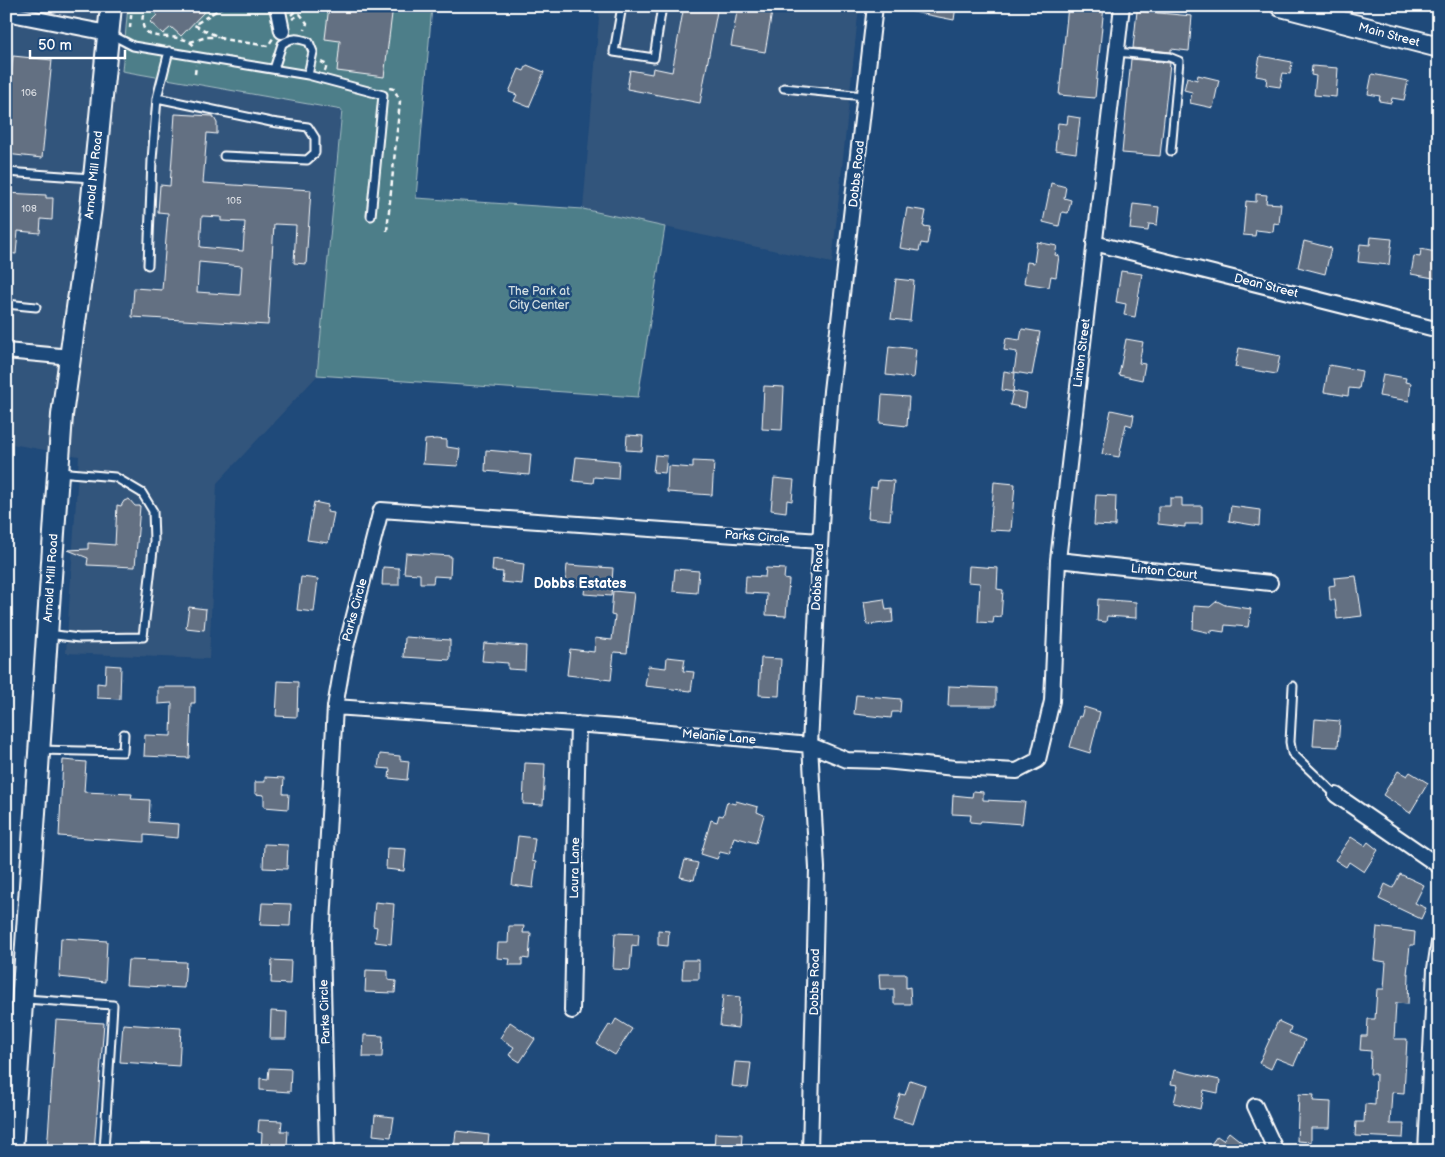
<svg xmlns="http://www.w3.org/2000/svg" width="1445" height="1157" font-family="'Balsamiq Sans',sans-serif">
<rect width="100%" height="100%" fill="#1f4a7a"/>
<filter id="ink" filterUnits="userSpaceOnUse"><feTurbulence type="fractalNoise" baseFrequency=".02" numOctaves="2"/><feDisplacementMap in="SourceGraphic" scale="10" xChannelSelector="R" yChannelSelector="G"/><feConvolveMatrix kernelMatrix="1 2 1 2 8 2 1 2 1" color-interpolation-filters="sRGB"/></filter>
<g filter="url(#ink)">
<path fill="#33557c" d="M6 6H128L122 71 341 110 317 375 638 397 664 227 583 209 600 6H859L832 263 665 227 639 397 317 376 217 483 209 659 66 653 79 456 6 443Z"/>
<path fill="#4e7e89" stroke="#a6bec4" d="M128 6H432L416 198 583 209 665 227 638 397 317 375 342 110 122 71Z"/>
<path fill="#637082" stroke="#fff" fill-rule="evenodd" d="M148 6H198L204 12 181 36 171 27 163 34 150 22 157 15Z
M329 6H393L384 77 337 71 340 41 325 39Z
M684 6H718L700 103 627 89 630 70 652 74 653 68 672 72Z
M738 6H773L765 52 731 46Z
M909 6H956L954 20 908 11Z
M1068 6H1104L1095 98 1059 95Z
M1137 11 1192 16 1189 51 1171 49V52L1133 48Z
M13 56 52 60 42 158 6 154V127Z
M1260 56 1292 62 1290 74 1283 73 1280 87 1266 85 1267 78 1256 76Z
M1131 59 1170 63 1160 156 1122 153Z
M527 65 544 72 529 107 514 101 517 95 509 92 519 69 524 71Z
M1312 66 1338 68 1336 97 1314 95 1316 76 1311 75Z
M1372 74 1408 81 1404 100 1392 98 1391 103 1379 101 1380 96 1368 94Z
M1198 75 1219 80 1213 108 1190 103 1192 92 1184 90 1187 77 1197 80Z
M175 114 213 116 217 123V134L207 133 203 183 311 190 306 264 294 263 296 225 274 224 268 325 132 317 134 288 162 290 168 213 158 212 160 185 170 186ZM202 216 221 217V221L245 222 243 251 200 247ZM199 262 242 266 240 295 197 292Z
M1068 116 1080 118 1076 153 1055 150 1058 123 1067 124Z
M1051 183 1066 187 1064 198 1071 200 1068 213 1062 212 1059 226 1043 222Z
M6 193 46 195V198H53L52 220 41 219 40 233 18 231 16 254 6 253Z
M1256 194 1267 195 1266 203 1281 204 1279 224 1274 223 1273 232 1256 230 1255 236 1243 235 1246 201 1256 202Z
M1133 204 1159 207 1157 225 1149 224 1148 231 1130 229Z
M907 208 926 211 923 226 930 227 927 244 921 243 919 251 900 248Z
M1371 237 1392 239 1389 265 1358 262 1360 244 1370 245Z
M1304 241 1331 248 1325 274 1298 267Z
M1037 242 1057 246 1055 255 1059 256 1056 277 1051 276 1049 287 1024 283 1027 262 1034 263Z
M1421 249 1435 252 1434 261 1439 262V279L1411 274 1414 256 1420 257Z
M1121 271 1142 274 1135 317 1124 315 1126 304 1116 302Z
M896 279 914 281 910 321 891 319Z
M1022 329 1040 332 1032 375 1014 372 1017 352 1004 350 1006 338 1020 340Z
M1126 339 1143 342 1139 363 1145 364 1142 380 1119 375Z
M889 346 916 349 913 378 886 375Z
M1239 348 1280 356 1276 374 1235 367Z
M1329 365 1362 371 1359 389 1349 388 1348 396 1324 392Z
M1004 371 1015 373 1013 392 1002 390Z
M1383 374 1406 378 1405 382 1411 383 1409 401 1379 396Z
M764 386 784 387 782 430 762 429Z
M1013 391 1027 394 1025 408 1010 405Z
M882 395 909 397 907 426 880 423Z
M1111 410 1134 415 1132 426 1126 424 1119 457 1102 454Z
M627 435 643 436 642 451 626 450Z
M436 439 447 440V447L460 449 458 466 423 464 425 440Z
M486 450 531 454 529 475 485 471Z
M655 455 667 456 665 473 653 472Z
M576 457 619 461 618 479 594 477 593 483 573 481Z
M693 461 714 462 712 495 667 492 668 466 693 468Z
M774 478 794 480 792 501 787 500 786 512 771 510Z
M878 480 894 481 890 520 868 518 871 487 877 488Z
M994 482 1015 484 1011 531 990 530Z
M1096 495 1116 496 1115 526 1094 525Z
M1170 498H1182V506H1202V524H1185V527L1158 524V506H1170Z
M129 499 135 506H140L135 567 87 565 88 558 68 550 88 549V543L115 545 117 505 121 506 124 501Z
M314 502 328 505 327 512 334 513 328 543 307 540Z
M1231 506 1260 510 1259 526 1229 521Z
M406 553 451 556 450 577 434 576 433 583H420V574L404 573Z
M493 559 524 564 522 584 502 582 503 572 492 571Z
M567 565 613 568 611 596 584 594 585 586 565 585Z
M969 566 998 568 997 589 1003 590 1001 617 994 616 993 623 978 622 980 583 968 582Z
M383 567 399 568V585H382Z
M766 568 785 569 784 579 789 580 786 616 766 615 767 594 745 593 746 576 765 577Z
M675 569 699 571 697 593 673 591Z
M1356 576 1362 616 1337 619 1335 600H1330L1329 586 1335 585 1334 578Z
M301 577 318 579 314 612 297 610Z
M613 591 634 593 627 653 614 652 611 680 567 675 570 649 594 652 595 638 612 640 615 616 611 615Z
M884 599 886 610 892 609 893 622 867 625 864 602Z
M1098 599 1136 602V618L1107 616 1106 622 1097 621Z
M1217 601 1225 605 1251 609 1248 627 1225 625 1224 632 1211 630V633L1193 629 1194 606 1210 607Z
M189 607 206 609 204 630 186 628Z
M405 637 450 640V660L404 657Z
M484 643 526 646 525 670 508 669V663L482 661Z
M667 657 685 659 683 671 694 672 691 691 645 686 648 666 666 668Z
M761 658 781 659 779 696 759 695Z
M106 665 121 666 120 699 97 698V683L105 684Z
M278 681 298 682 297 717 276 716Z
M949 686 996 688V706H948Z
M158 687H195V703H191L189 758 144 756 145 735 171 736 172 703 158 704Z
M856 695 901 699 900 712H892L891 718 854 714Z
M1084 707 1100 712 1090 753 1070 747 1079 716 1081 717Z
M1315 719 1340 721 1338 747 1313 746Z
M380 754 400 756V760L409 761 407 780 389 778 390 769 378 768Z
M63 760 86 762 84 792 132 794 131 799 150 800 149 822 179 824 178 838 144 835V842L59 836Z
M525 763 545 764 543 805 523 804Z
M1398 771 1407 776 1410 772 1428 783 1410 813 1383 795Z
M265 777 284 778 283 794H289L288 809 264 807V795L255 794V782H265Z
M973 791 983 792V800L1025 802 1022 824 981 821 980 823 970 822 971 815 952 814 953 795 972 797Z
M736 801 758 807 757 812 764 815 756 843 734 837 729 854 720 852 717 859 701 854 711 820 717 822 719 815 723 816 727 802 735 804Z
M518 836 535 838 532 861 536 862 533 888 512 885Z
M1351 837 1365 846 1368 842 1378 850 1364 872 1349 862 1346 867 1335 860Z
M264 844 288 845 287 869 263 868Z
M387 848 406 849 404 871 386 869Z
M685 860 698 863 694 880 680 877Z
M1400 874 1424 885 1415 903 1426 908 1421 919 1379 899 1385 884 1393 888Z
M375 902 394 904 391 944 375 942 377 927 373 926Z
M262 903 291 904 290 926 260 925Z
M509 926H524L523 933H531L529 959 522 958V965H509L510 959 497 958 498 943H508Z
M1377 927 1415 932 1414 945H1410L1407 974H1409L1408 1004 1396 1003 1394 1039H1407L1404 1093 1392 1092 1390 1124H1404L1403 1138 1355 1136 1356 1122H1364L1365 1104 1375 1105 1376 1074H1370L1371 1051 1360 1050 1361 1036H1367L1368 1019H1375L1377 989H1384L1386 962 1374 960Z
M658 930 669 931 668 946 658 945Z
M615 933 639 934 638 946 632 945 630 970 613 969Z
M61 938 107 941 105 982 59 977Z
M128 960 186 962 184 988 126 985Z
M272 960 291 961 290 984 271 983Z
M683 960H699V979H682Z
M366 970 388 971V980L396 981 395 993 365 992Z
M879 974H906V988L910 987 911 1004H894V989H880Z
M723 995 740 997 738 1028 720 1026Z
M271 1011 287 1012 286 1039H270Z
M616 1019 632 1029 615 1055 597 1044 609 1025 612 1026Z
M56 1020 104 1023 94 1151H47Z
M1278 1021 1291 1027 1289 1033 1305 1040 1294 1065 1276 1058 1271 1069 1259 1063Z
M510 1022 535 1039 520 1062 509 1055 514 1047 500 1038Z
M123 1024 181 1028 179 1066 120 1062Z
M364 1035 383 1036 382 1057H363Z
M735 1062 751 1063 748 1088 732 1086Z
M269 1068 291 1069 290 1092 260 1090V1078L268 1079Z
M1174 1070 1220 1080 1218 1093 1204 1090 1200 1109 1174 1103 1178 1085 1171 1084Z
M910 1080 925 1085 913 1124 893 1118 900 1094 905 1095Z
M1299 1094 1314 1095 1313 1101 1331 1102 1330 1128H1311V1142L1297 1141Z
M375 1115 394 1117 391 1137 373 1135Z
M259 1120 282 1121 281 1131H288L287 1146H280L279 1151H261L262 1133 258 1132Z
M456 1131 489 1135 487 1151 454 1149Z
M1229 1132 1253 1151H1206L1217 1136 1223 1140Z
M715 1133 742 1134 741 1151H714Z"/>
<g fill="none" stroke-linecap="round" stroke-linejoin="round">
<g stroke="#fff" stroke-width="11">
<path id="lane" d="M622 6 614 52 654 58 662 6
M110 34 133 46 308 75 383 95 371 216
M169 51 157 98 271 122 308 127 315 138V153L307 160 224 156
M1116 52 1169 57 1179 61 1171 151
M274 69 282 44C292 37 297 38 309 42L313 52 308 75
M784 88 864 96
M6 172 91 178
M148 265 152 160 157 98
M6 304 36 307
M48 634 79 638 143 637 154 541 153 511 142 493 115 477 59 472
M1293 686 1290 742 1292 753 1336 795
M40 750 123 752 124 734
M25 999 113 1005 104 1151"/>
</g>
<g stroke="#fff" stroke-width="18">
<path id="street" d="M277 6 282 31
M6 13 108 33
M1094 243 1439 330
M6 351 71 357
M1058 560 1270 583
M335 707 616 727 810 745 847 760 884 761 955 768 1017 771 1038 760 1052 701 1058 560 1122 6
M1336 795 1439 866
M572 1011 578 724
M1255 1106 1276 1151
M327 1151 322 942 335 707 344 655 381 510 820 541
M810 1151 817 868 810 745 823 488 831 391 875 6
M1426 1151 1435 969 1439 942"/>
</g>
<g stroke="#fff" stroke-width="24">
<path id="secondary" d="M1281 6 1439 47
M12 1151 62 415 91 208 111 6"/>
</g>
<path stroke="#fff" stroke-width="2.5" stroke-dasharray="5 4" stroke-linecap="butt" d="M145 6C131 54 179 25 195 47
M205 6 213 14
M224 6 194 25 223 39 268 46 273 38
M291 15 301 6
M292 19 300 14 307 23 305 30
M130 28 132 6
M190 42 207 37H218
M321 62 327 65 325 71
M195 74 196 65
M387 231 400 101 394 89 389 88"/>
<use href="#lane" stroke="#1f4a7a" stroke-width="7"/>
<use href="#street" stroke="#1f4a7a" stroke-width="14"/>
<use href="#secondary" stroke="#1f4a7a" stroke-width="20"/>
</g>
</g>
<g text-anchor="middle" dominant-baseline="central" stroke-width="5" stroke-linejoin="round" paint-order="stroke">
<g font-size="10" fill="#d8dbe0">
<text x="29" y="93">106</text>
<text x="234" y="201">105</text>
<text x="29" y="209">108</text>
</g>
<g font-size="12" fill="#fff" stroke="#1f4a7a">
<text transform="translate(1389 35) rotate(15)">Main Street</text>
<text transform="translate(857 174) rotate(-84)">Dobbs Road</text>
<text transform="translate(94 175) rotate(-84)">Arnold Mill Road</text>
<text transform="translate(1266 286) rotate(14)">Dean Street</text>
<text transform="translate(1082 353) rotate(-83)">Linton Street</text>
<text transform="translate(757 537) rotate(4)">Parks Circle</text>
<text transform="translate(1164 572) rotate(6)">Linton Court</text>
<text transform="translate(818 577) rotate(-87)">Dobbs Road</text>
<text transform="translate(51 578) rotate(-86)">Arnold Mill Road</text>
<text transform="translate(355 610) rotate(-75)">Parks Circle</text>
<text transform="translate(719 737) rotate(5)">Melanie Lane</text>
<text transform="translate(575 868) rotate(-89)">Laura Lane</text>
<text transform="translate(815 982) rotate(-89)">Dobbs Road</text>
<text transform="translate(325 1012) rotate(-92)">Parks Circle</text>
</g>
<g font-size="12" fill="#d3dfe2" stroke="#1f4a7a">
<text x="539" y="291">The Park at<tspan x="539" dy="14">City Center</tspan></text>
</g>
<g font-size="14" font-weight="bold" fill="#fff" stroke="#1f4a7a">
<text x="580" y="583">Dobbs Estates</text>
</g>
</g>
<rect width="1445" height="1157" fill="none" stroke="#1f4a7a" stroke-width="25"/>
<rect x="12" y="12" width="1420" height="1132" fill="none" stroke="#fff" stroke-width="2" filter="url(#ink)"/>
<path d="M30 50v8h95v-8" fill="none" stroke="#ffffff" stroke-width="2.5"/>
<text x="38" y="50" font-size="15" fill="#ffffff" stroke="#1f4a7a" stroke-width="4" paint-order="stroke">50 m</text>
</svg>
